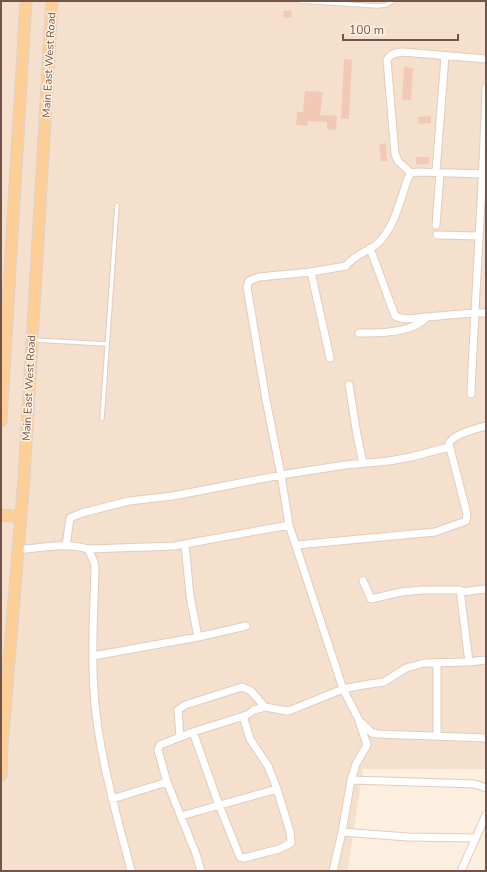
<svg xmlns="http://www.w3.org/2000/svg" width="487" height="872" font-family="'Nunito Sans',sans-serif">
<rect width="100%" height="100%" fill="#fcefdf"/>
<path fill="#f4e0cd" d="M1 1H486V769H363L348 869 346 871H1Z"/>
<path fill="#f2c9b6" d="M283 11H291L292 17 284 18Z
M344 59 352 60 349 119H341Z
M404 67 413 68 411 100H402Z
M305 91 323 92 320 115 337 116 336 130 327 129V122L308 121 307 126 296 125 297 112H303Z
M431 116V123L419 124 418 117Z
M386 143 387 161H381L379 144Z
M416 157H429V164L416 165Z"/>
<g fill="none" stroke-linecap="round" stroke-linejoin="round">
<g stroke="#e2ccbe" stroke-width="5.5">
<path id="service" d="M300 1 377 6 386 5 393 1
M34 340 107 344
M102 419 117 205"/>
</g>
<g stroke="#e2ccbe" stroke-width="9">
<path id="minor" d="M436 172 445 56
M411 173 398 161 395 154 387 60C390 54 395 53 402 52L486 59
M436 225 440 173
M437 235 479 236
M370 248 395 316C405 321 415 318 426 317 446 316 466 312 486 313
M311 272 330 358
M359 333C377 333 398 333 414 326 419 324 423 321 427 317
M349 385 357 435 363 463
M471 394C475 292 483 190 486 88
M185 545 190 596 198 637
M296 545 435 532 466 521 467 514 449 444C452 434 476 429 486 426
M66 546 70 518 82 513 129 501 173 496 281 475 345 465 389 461 411 457 449 447
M88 549 94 562 95 567C94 609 91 651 94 692 98 753 116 812 131 871
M17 550C40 548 66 542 88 549L174 546 289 525
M363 581 371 599 401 592 423 590H460L469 662
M461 592 486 589
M93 656 198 637 246 626
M437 663V736
M362 723 372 733 378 734 486 738
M193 732 219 805 240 857 244 858 279 849 291 843 290 832 277 789 268 766 250 739 243 716
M180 737 178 710 185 705 242 687 251 691 265 707
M351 780 475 784 486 788
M112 799 167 782
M181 816 277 789
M342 832 408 837 475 838
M201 871 196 854 167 782 158 750 160 745 193 732 247 715 254 710 265 707 287 711 291 710 343 689 363 685 384 682 406 668 424 663 469 662 486 660
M333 871 342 832 351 780 356 764 367 745 358 718 343 689 289 525 281 475 266 400 247 287 249 281 259 277 311 272 346 266C357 252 368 253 378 243 395 227 400 200 408 178L411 173 418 172 486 174
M461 871 486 815"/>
</g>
<g stroke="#dbd2cf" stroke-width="13">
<path id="primary" d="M1 421 26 1
M1 515 20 517
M1 775 2 747 24 478 52 1"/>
</g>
<use href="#service" stroke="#fff" stroke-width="3.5"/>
<use href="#minor" stroke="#fff" stroke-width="7"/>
<use href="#primary" stroke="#fdce96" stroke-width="11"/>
</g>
<g text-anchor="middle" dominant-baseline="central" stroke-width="3" stroke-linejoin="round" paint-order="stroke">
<g font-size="11" fill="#735347" stroke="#fff3e5">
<text transform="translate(49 65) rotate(-87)">Main East West Road</text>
<text transform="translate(29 388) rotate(-87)">Main East West Road</text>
</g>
</g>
<rect width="487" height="872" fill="none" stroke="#735347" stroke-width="4"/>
<path d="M343 34v6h115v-6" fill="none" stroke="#735347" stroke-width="2"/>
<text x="349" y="34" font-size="12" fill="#735347" stroke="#fff3e5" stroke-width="3" paint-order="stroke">100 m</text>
</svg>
